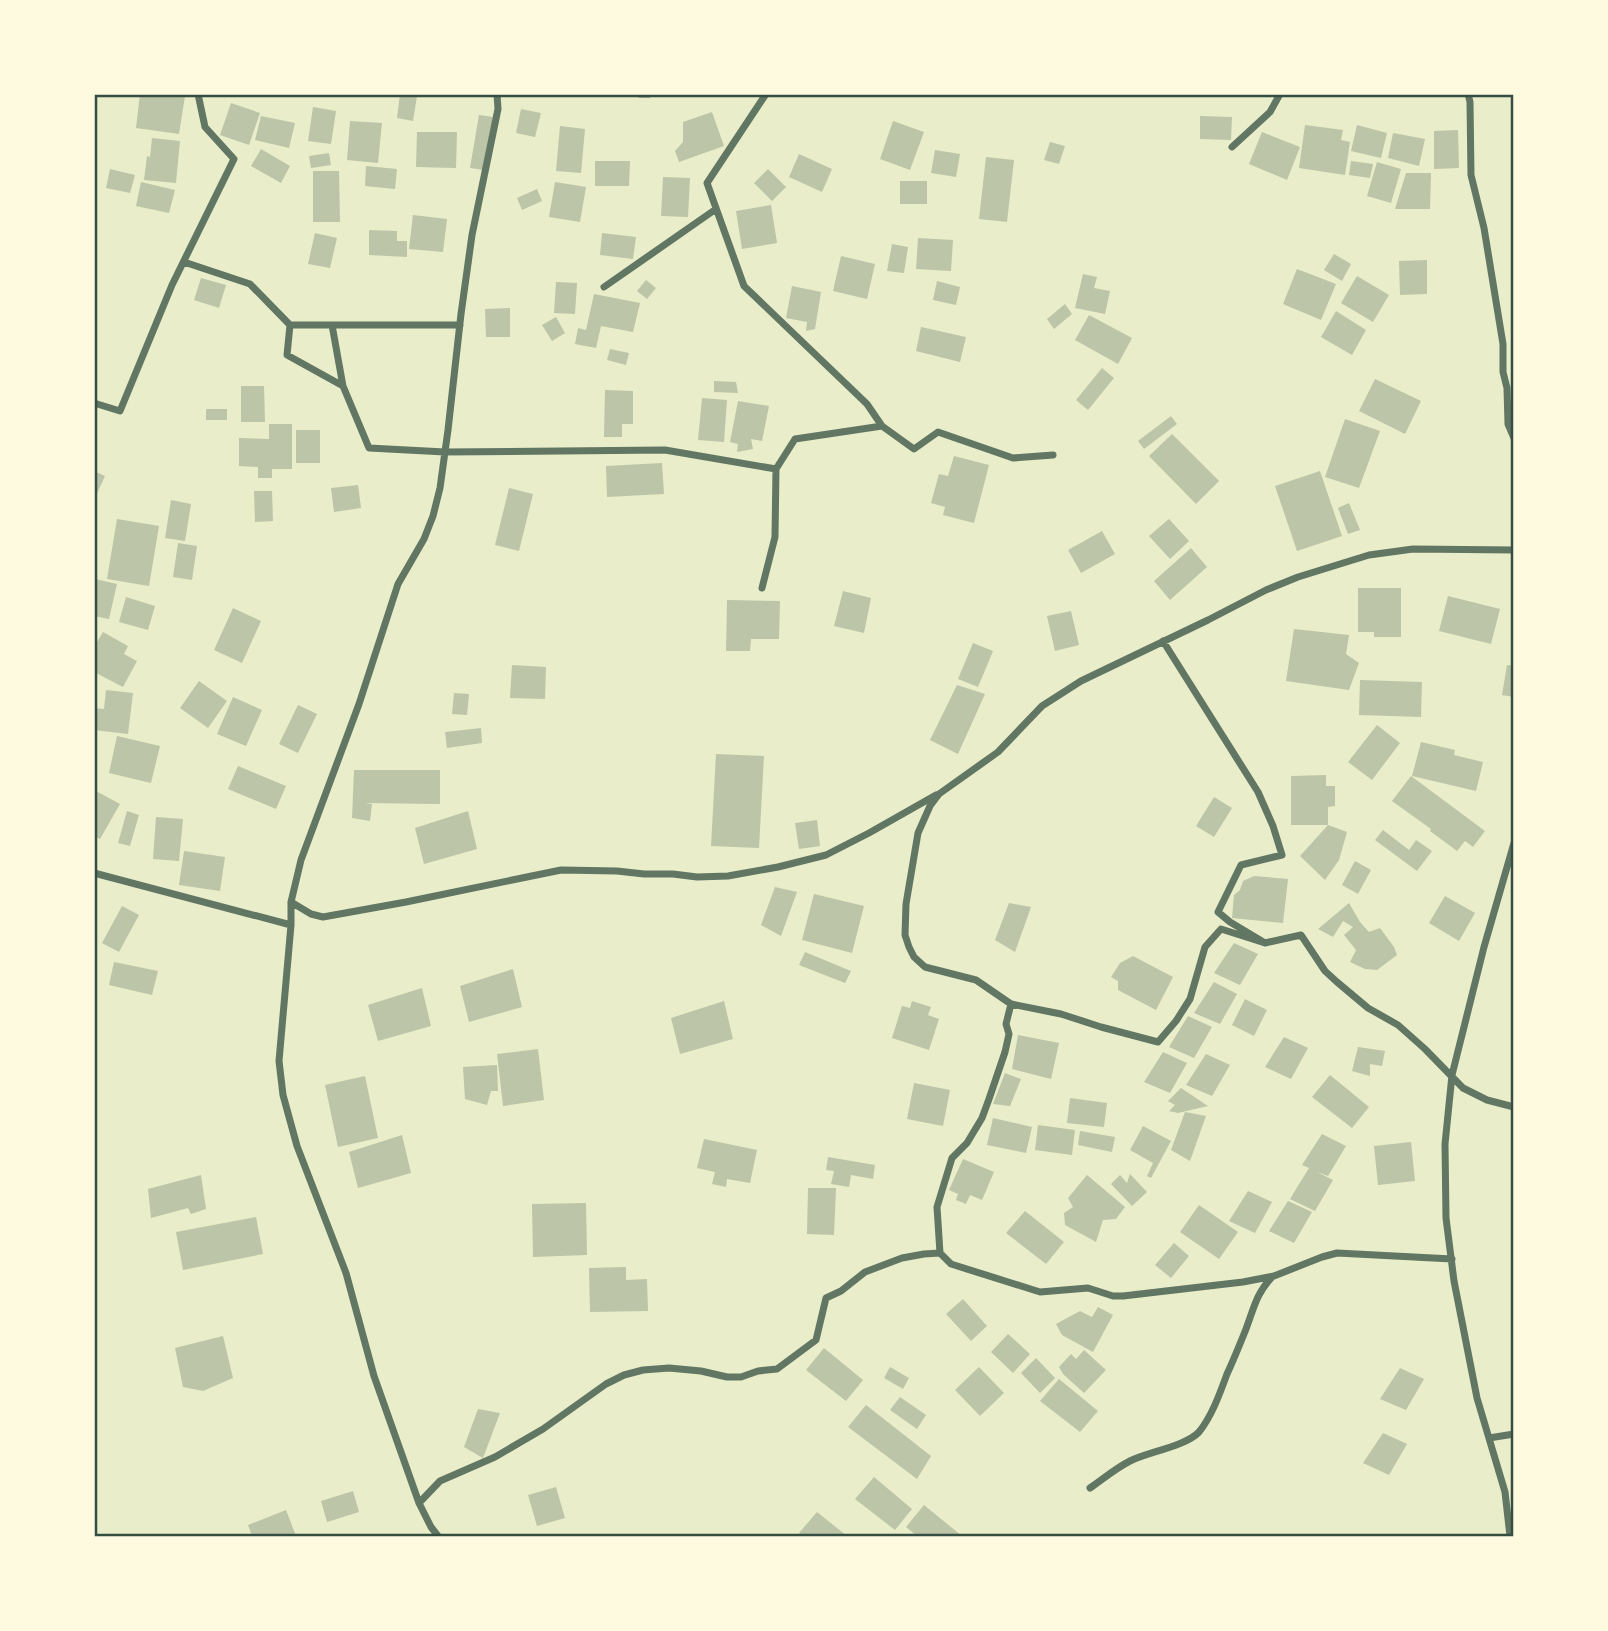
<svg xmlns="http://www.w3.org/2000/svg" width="1608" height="1631" font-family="'PT Sans Narrow',sans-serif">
<rect width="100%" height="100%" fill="#e9edc9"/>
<path fill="#bcc5a7" d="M140 94 185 96 179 134 136 128Z
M400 94 417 96 413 121 397 118Z
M231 103 260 113 249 145 220 135Z
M313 107 336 111 331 144 308 141Z
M521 109 541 113 535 137 516 133Z
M712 112 724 146 679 162 675 151 683 142V122Z
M479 115 493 117 484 170 470 168Z
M261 116 295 123 289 148 255 140Z
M1200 116 1232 117 1231 140 1200 139Z
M350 121 382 123 378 163 347 160Z
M893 121 924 132 910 170 880 159Z
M1305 125 1343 130 1341 140 1350 142 1345 175 1299 168Z
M1357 125 1387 133 1381 158 1351 151Z
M560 126 585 129 581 173 556 171Z
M1458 130 1459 168 1434 169V131Z
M417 132H457L456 168 416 167Z
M1262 132 1300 147 1287 180 1249 164Z
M1393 133 1425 139 1419 166 1388 158Z
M152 138 180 141 176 183 144 180 147 156 150 157Z
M1050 142 1065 146 1059 164 1044 160Z
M261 149 290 166 281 183 251 166Z
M935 150 960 154 956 177 931 173Z
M329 153 331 165 311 168 309 156Z
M799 154 832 169 822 192 789 177Z
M986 157 1014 160 1007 222 979 219Z
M595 161H630L629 186H595Z
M1351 161 1373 164 1370 178 1349 175Z
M1377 162 1401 169 1391 203 1367 196Z
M366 166 397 169 395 189 365 186Z
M110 169 135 175 130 193 106 188Z
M768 169 786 187 772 201 754 183Z
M313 171H339L340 222H313Z
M1406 173H1431L1430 209H1395Z
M663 177 690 178 688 217 661 216Z
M900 181H927V204H900Z
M141 182 175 190 169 213 136 206Z
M555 182 586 187 580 222 549 217Z
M537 189 542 201 522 210 517 198Z
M771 205 777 243 742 249 736 211Z
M413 215 447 219 443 252 409 249Z
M369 230 397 231V241H407V257L369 255Z
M315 233 337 238 330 268 308 264Z
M602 233 636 237 633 259 600 255Z
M918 238 953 240 951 271 916 269Z
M892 244 908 247 904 273 887 271Z
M1334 254 1351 264 1342 281 1324 270Z
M841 256 875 264 867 299 833 291Z
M1427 260V294L1400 295 1399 261Z
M1297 269 1336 284 1321 320 1283 304Z
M1083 274 1097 277 1094 288 1110 291 1105 314 1075 308Z
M1357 276 1389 295 1373 322 1341 303Z
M201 278 226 285 219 308 194 300Z
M646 280 656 288 647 299 637 291Z
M937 281 960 287 956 305 933 300Z
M556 282 577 283 575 314 554 313Z
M792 286 821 292 815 329 806 331 807 322 786 318Z
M594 294 640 303 633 332 601 326 596 348 575 344 578 328 586 330Z
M1065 304 1072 314 1054 329 1047 319Z
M510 308V337H486L485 309Z
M1336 311 1366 330 1352 355 1321 337Z
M1089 315 1132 338 1118 364 1075 340Z
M556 317 565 333 552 341 542 325Z
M921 327 966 337 960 362 916 351Z
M610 349 629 353 626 365 607 360Z
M1102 368 1114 378 1088 410 1076 400Z
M1375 379 1421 401 1405 434 1359 411Z
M714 381 736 382 738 393 714 392Z
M241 386H264L265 422H241Z
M605 390 633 391V424H622V437H604Z
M702 398 727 400 724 442 698 440Z
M738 401 769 406 762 441 751 439 753 449 737 452 738 444 730 442Z
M206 409H227V420H206Z
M1171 416 1177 424 1144 449 1138 441Z
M1345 419 1380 431 1359 488 1325 477Z
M269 424H292V469H272V478H258V467L239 466V438L269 439Z
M296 430H320V463H296Z
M1172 434 1219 481 1196 504 1149 456Z
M954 456 989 465 974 523 943 515 945 507 931 503 939 474 948 476Z
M662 463 664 494 607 497 606 466Z
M94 471 105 476 94 500Z
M1320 471 1342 536 1297 551 1275 486Z
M358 485 361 508 334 512 331 488Z
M509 488 533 494 519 551 495 545Z
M254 491H272L273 521 255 522Z
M171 500 191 504 185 541 165 538Z
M1349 503 1360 530 1348 534 1338 508Z
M117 519 159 526 149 586 107 579Z
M1169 519 1189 541 1170 559 1149 536Z
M1102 531 1115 554 1081 573 1068 550Z
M178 543 197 546 192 580 173 577Z
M1191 548 1207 567 1170 600 1154 581Z
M95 579 117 584 109 619 94 616Z
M1358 588H1401V637H1374V632H1358Z
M843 591 871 598 864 633 834 626Z
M1448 596 1500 609 1491 644 1439 631Z
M126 597 155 606 148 630 119 622Z
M727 600 780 601 779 639H751L750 651H726Z
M233 608 261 621 242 663 214 650Z
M1071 611 1079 645 1055 651 1047 616Z
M1294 629 1349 635 1346 654 1359 663 1349 690 1286 681Z
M103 632 128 646 124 654 137 661 123 687 94 672V647Z
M973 643 993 651 978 687 958 679Z
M512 665 546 667 545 699 510 698Z
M1507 665 1514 666V697L1502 695Z
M1360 680 1422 682 1421 717 1359 715Z
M199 681 227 701 208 728 180 708Z
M957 685 985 694 958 754 930 740Z
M106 690 133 693 128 734 94 730V708L104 709Z
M454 693 469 694 467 715 452 714Z
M233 697 262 710 246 746 217 734Z
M298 705 317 714 298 753 279 744Z
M1377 725 1400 743 1372 780 1348 762Z
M481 728 482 743 447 748 445 732Z
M117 736 160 746 151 783 109 773Z
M1421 742 1455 750 1454 755 1483 762 1476 791 1412 776Z
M716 754 764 756 759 848 711 846Z
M238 766 286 786 276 809 228 789Z
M354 770H440V804L365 803 372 804 370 821 352 818Z
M1326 775V786H1335V806L1328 807V825H1291V776Z
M1411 776 1485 831 1473 847 1465 841 1457 851 1430 831 1431 829 1392 801Z
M94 790 120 804 100 839 94 836Z
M1214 797 1232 808 1214 837 1196 826Z
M127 811 139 815 130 846 118 843Z
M468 811 477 849 424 864 415 828Z
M156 817 183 819 179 861 153 859Z
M817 820 820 846 799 849 795 823Z
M1328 825 1347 832 1339 860 1325 880 1300 856Z
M1383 830 1409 850 1416 840 1432 851 1417 871 1375 840Z
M184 851 225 857 220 891 179 885Z
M1355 861 1371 870 1358 894 1342 885Z
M1254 876 1288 879 1283 923 1232 918 1234 895 1240 890 1243 881Z
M775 887 797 892 781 936 761 925Z
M814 894 864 906 852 953 802 940Z
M1445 896 1475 913 1459 941 1429 923Z
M1009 903 1031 907 1015 952 995 940Z
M1349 903 1360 922 1369 932 1380 928 1394 947 1397 955 1377 970 1365 969 1350 962 1356 950 1344 935 1353 927 1343 921 1333 937 1318 929Z
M122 906 139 915 119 952 102 943Z
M1234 943 1258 954 1240 985 1214 973Z
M805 952 851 971 845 983 799 965Z
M1133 956 1173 977 1156 1010 1118 990V981L1111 977 1120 963Z
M114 962 158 971 152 995 109 985Z
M513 969 522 1007 469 1022 460 986Z
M1214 982 1237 994 1220 1024 1194 1013Z
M422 988 431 1026 378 1041 368 1005Z
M1245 999 1267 1010 1254 1036 1232 1025Z
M724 1001 733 1039 680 1054 671 1018Z
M912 1001 931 1007 928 1015 939 1019 929 1050 892 1038 902 1006 910 1008Z
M1188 1016 1212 1027 1194 1058 1169 1047Z
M1018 1035 1059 1043 1051 1079 1012 1069Z
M1284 1037 1308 1048 1291 1079 1265 1067Z
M1358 1047 1385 1051 1382 1066 1370 1064V1076L1352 1071Z
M538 1049 544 1100 503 1106 497 1054Z
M1163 1052 1187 1063 1170 1093 1144 1082Z
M1206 1054 1230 1065 1212 1096 1186 1085Z
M497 1065 498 1091H491L487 1105 465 1099 463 1067Z
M1005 1073 1021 1079 1010 1106 993 1104Z
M1330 1075 1369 1107 1352 1128 1312 1097Z
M365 1076 378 1138 338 1147 325 1085Z
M914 1083 950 1090 943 1126 907 1119Z
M1181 1088 1208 1106 1178 1113 1169 1111 1175 1105 1168 1101Z
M1070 1098 1107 1103 1104 1127 1067 1123Z
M1185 1112 1206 1116 1190 1161 1171 1150Z
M993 1118 1032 1127 1026 1153 987 1145Z
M1038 1125 1075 1130 1072 1155 1035 1150Z
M1143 1126 1171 1141 1151 1178 1147 1176 1153 1163 1130 1150Z
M1080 1131 1115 1137 1112 1152 1078 1145Z
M1322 1134 1346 1146 1328 1176 1317 1172 1333 1180 1315 1211 1290 1199 1309 1168 1302 1165Z
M402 1135 411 1173 358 1188 349 1152Z
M704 1139 757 1150 750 1183 727 1179 726 1187 712 1184 715 1172 697 1168Z
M1411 1142 1415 1181 1378 1185 1374 1146Z
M828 1157 875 1165 873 1179 851 1175 849 1187 831 1184 834 1171 826 1170Z
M963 1159 994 1172 982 1200 970 1195 966 1204 956 1200 958 1194 949 1190Z
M1130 1174 1147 1192 1132 1206 1111 1184 1120 1175 1127 1183Z
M201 1175 206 1209 191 1214 188 1208 151 1218 148 1189Z
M1087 1175 1125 1207 1116 1219 1103 1220 1096 1242 1065 1225 1064 1213 1073 1207 1068 1198Z
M808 1188H836L834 1235 807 1234Z
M1248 1191 1272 1202 1255 1233 1229 1221Z
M1288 1201 1312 1212 1294 1243 1269 1231Z
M586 1203 587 1255 533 1257 532 1204Z
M1199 1205 1238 1232 1219 1259 1180 1232Z
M1025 1211 1064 1242 1046 1264 1006 1233Z
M256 1217 263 1254 183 1270 176 1232Z
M1174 1243 1189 1256 1171 1278 1155 1265Z
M626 1267V1280L647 1279 648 1311 590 1312 589 1268Z
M963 1299 987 1326 971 1341 946 1314Z
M1098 1307 1113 1315 1093 1352 1062 1335 1056 1324 1080 1311 1092 1317Z
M1008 1334 1030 1354 1013 1373 991 1352Z
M223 1336 233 1378 203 1391 183 1387 175 1348Z
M824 1348 863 1380 846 1401 806 1370Z
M1084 1350 1106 1370 1084 1393 1063 1374 1059 1367 1071 1354 1076 1359Z
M1036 1358 1055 1378 1040 1393 1021 1373Z
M890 1367 909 1378 903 1389 884 1378Z
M979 1367 1004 1393 980 1416 955 1390Z
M1400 1368 1424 1379 1406 1410 1380 1399Z
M1059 1379 1098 1411 1080 1432 1040 1401Z
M900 1397 926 1415 917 1429 890 1410Z
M866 1405 931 1456 917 1479 848 1427Z
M478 1409 500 1413 483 1458 464 1447Z
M1383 1433 1407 1444 1389 1475 1363 1463Z
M874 1477 912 1509 895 1530 855 1499Z
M556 1487 565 1518 537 1526 528 1495Z
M353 1491 359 1512 327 1522 321 1501Z
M924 1505 962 1536H917L906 1527Z
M286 1510 296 1536H252L248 1525Z
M817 1512 847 1536H803L799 1533Z"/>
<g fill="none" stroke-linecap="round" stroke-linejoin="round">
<path stroke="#617663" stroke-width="7" d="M640 94H649
M766 94 707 183 744 286 867 404 882 426
M1468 94 1470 102 1471 175 1484 228 1503 344V372L1507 388 1508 424 1514 438
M1232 147 1270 112 1280 94
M184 262 250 284 290 325 287 355 343 386 369 448 445 452 665 450 776 469 775 537 762 588
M604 287 716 209
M290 325H460
M332 325 343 386
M94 403 120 411 172 285 234 159 205 127 198 94
M776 469 795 439 882 426 914 449 938 432 1013 458 1053 455
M94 873 291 925
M291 902 311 914 323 917 406 902 561 870 617 871 644 874H673L697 877 728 876 778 867 826 855 869 833 936 795
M1265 943 1301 935 1325 971 1337 982 1368 1008 1398 1025 1425 1049 1463 1088 1487 1100 1514 1107
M1011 1004 1061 1014 1101 1027 1158 1042 1176 1021 1190 999 1205 947 1221 929 1265 943 1230 922 1218 912 1241 865 1282 855 1273 826 1258 792 1163 641
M940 1253 951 1264 1040 1292 1088 1288 1113 1296H1123L1243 1282 1274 1276 1322 1257 1337 1253 1452 1259
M1489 1438 1514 1434
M1090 1488C1103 1479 1116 1468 1130 1461 1148 1452 1186 1446 1199 1432 1212 1416 1220 1393 1227 1374 1234 1359 1240 1344 1246 1329 1254 1308 1256 1294 1272 1277
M419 1503 440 1481 495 1457 543 1429 606 1384 624 1375 643 1370 669 1368 701 1371 727 1377H741L758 1371 777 1369 816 1340 826 1298 841 1291 865 1272 902 1258 924 1254 940 1253 937 1207 952 1158 967 1143 982 1118 989 1099 1005 1052 1009 1034 1006 1024 1011 1004 976 980 925 967 914 957 909 947 905 935 906 904 918 833 930 806 939 794 998 752 1042 706 1081 681 1208 620 1266 590 1298 577 1369 555 1413 549 1514 550
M438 1536 431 1527 419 1503 374 1376 346 1273 297 1146 283 1095 279 1061 291 925V902L301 860 359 704 398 584 424 539 433 516 440 488 448 430 461 314 472 235 498 109 497 94
M1510 1536 1505 1492 1477 1398 1454 1281 1446 1218 1445 1144 1452 1075 1484 947 1514 843"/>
</g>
<rect width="1608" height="1631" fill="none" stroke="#fefae0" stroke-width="192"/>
<rect x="96" y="96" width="1416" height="1439" fill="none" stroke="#344e41" stroke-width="2.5"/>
</svg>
